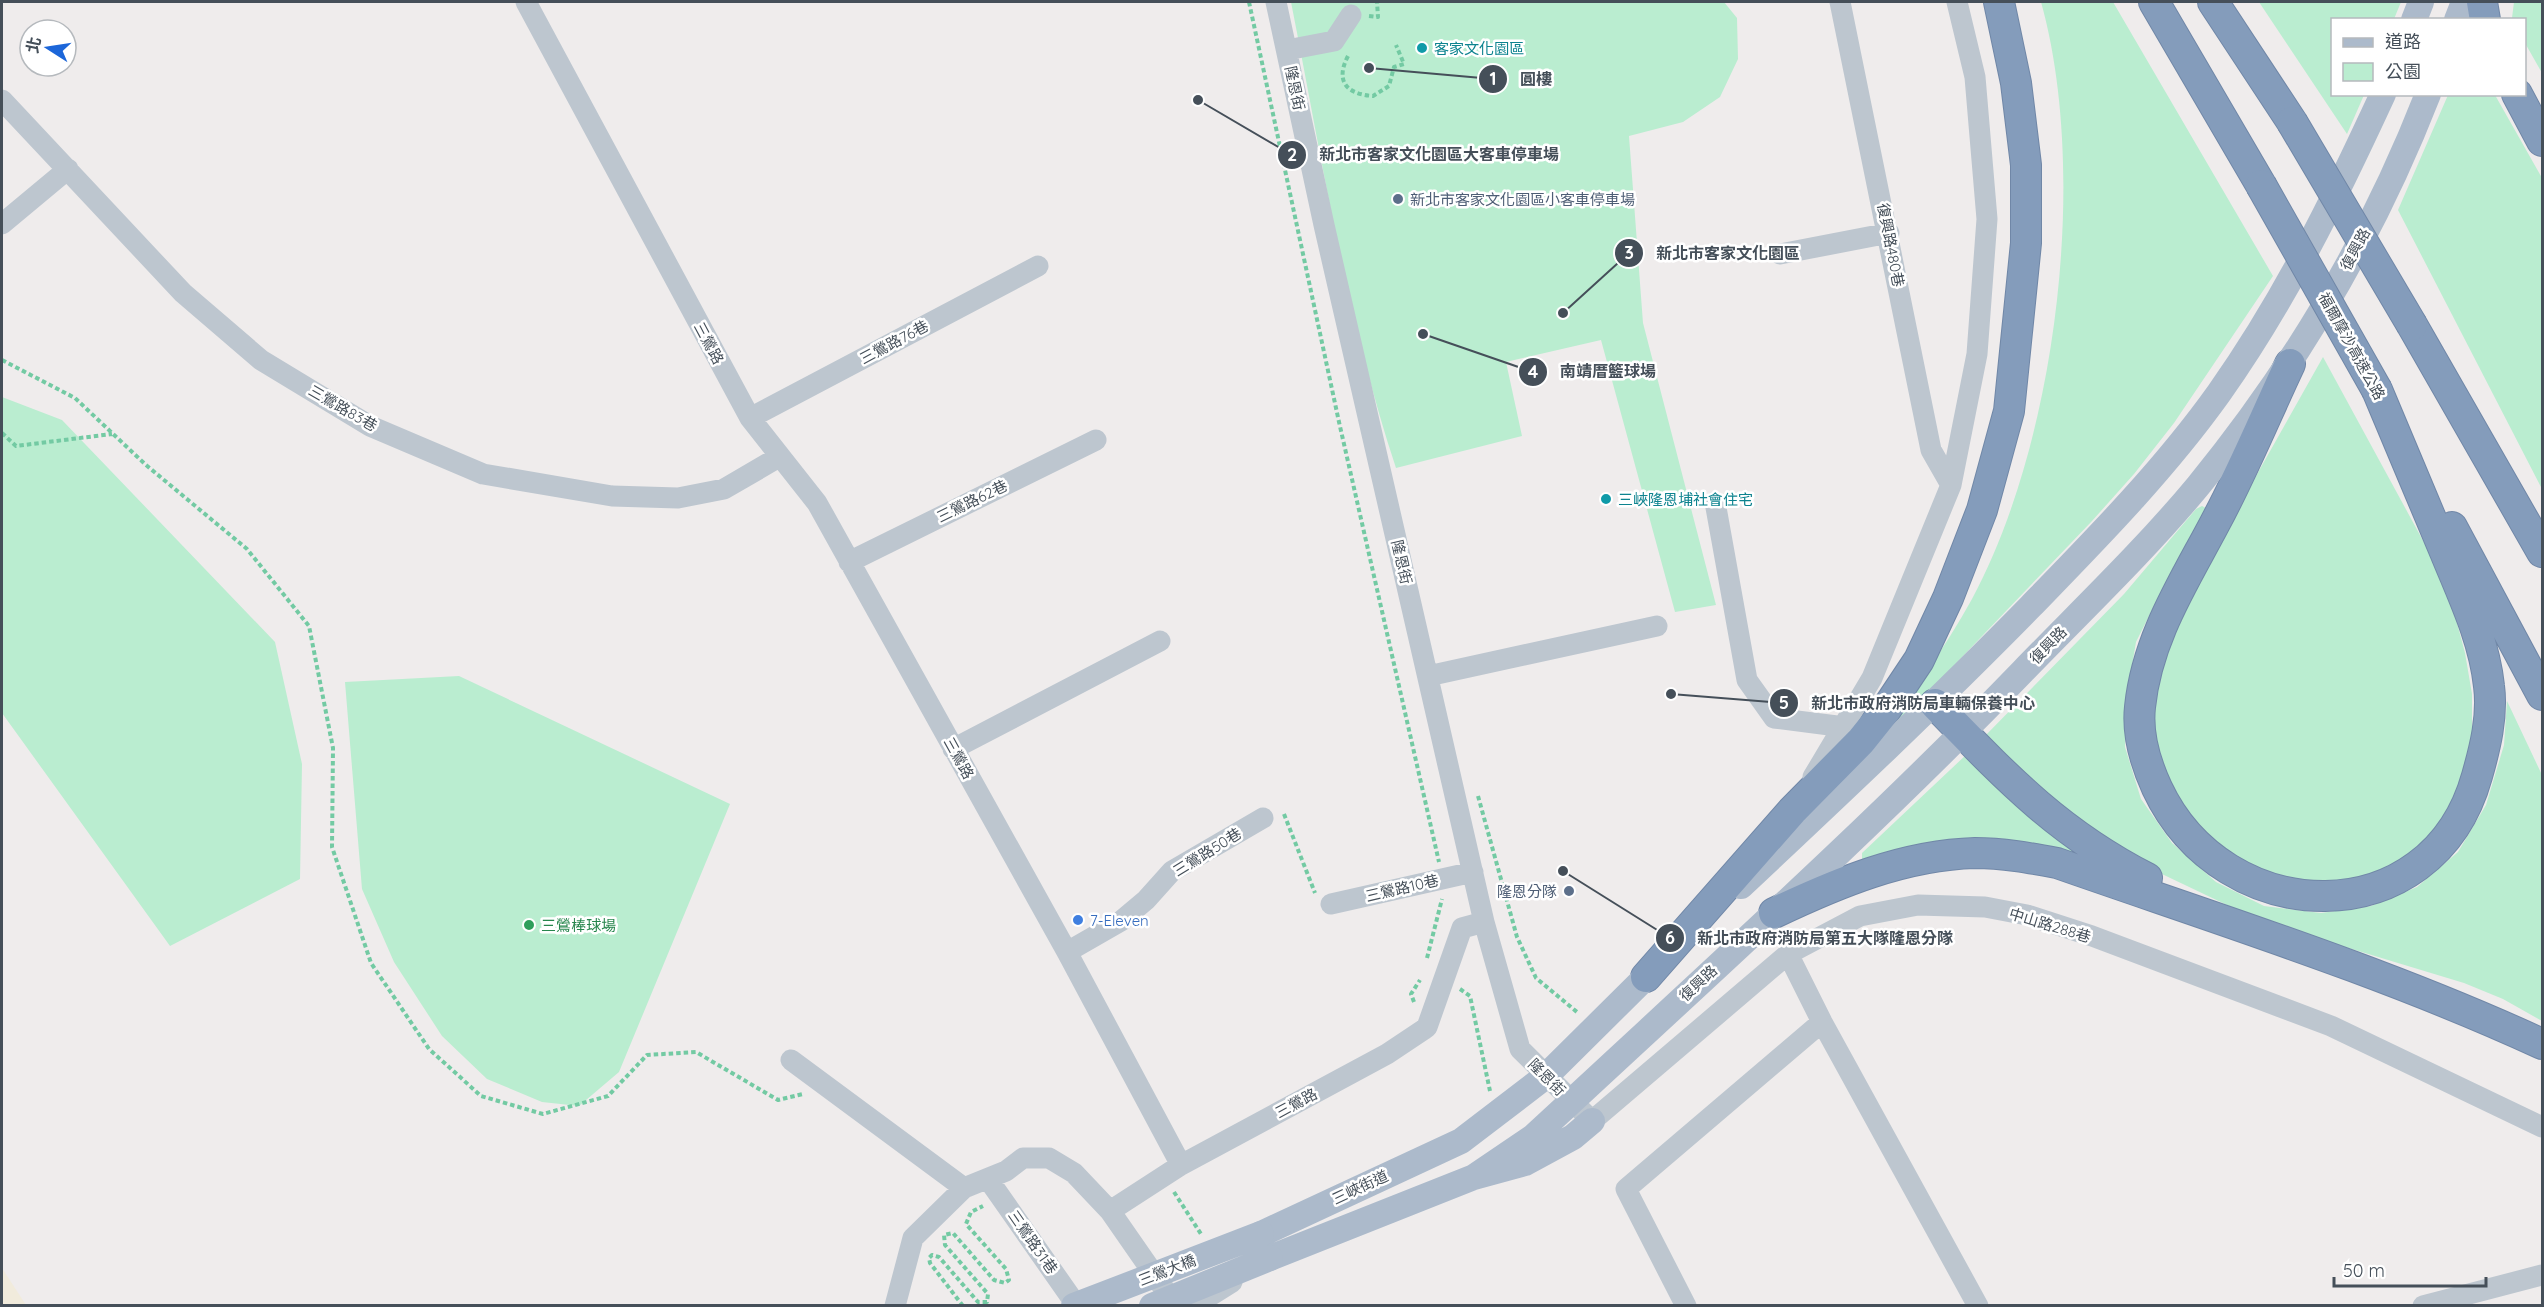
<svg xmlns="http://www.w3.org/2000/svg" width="2544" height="1307" font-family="Quicksand,'Noto Sans TC',sans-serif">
<rect width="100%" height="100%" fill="#efecec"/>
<path fill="#baedd0" d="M1291 2H1724L1737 18 1738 59 1720 97 1683 122 1629 136 1643 323 1716 605 1675 612 1601 340 1506 362 1522 436 1396 468C1346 317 1322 158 1291 2Z
M2041 2H2113L2273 276 2174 423 2134 474 2092 521 1876 747C1908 698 1944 650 1972 599 2057 441 2089 173 2041 2Z
M2259 2H2401L2394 19 2332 20V94L2364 95 2347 134Z
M2514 2H2542V73L2525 43 2524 20 2512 18Z
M2448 95H2495L2542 178V489L2398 210Z
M2323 357 2433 559 2453 608 2465 653 2472 694V740L2461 783 2442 820 2419 847 2393 867 2361 879 2293 883 2223 857 2167 787 2154 746 2151 705 2176 618Z
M2 397 62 420 275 642 302 764 300 879 170 946 2 713Z
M2202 506 2206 508 2205 517 2163 588 2136 642 2127 696 2125 747 2141 799 2172 843 2216 882 2264 906 2321 913 2371 906 2417 887 2458 852 2486 805 2504 745 2507 701 2542 775V1021L2503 999 2464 983 2289 930 2229 906 2143 865 2098 838 1983 738 2124 594 2196 509Z
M459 676 730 804 619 1072 579 1106 542 1102 487 1079 442 1036 394 962 362 889 345 682Z
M1968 753 2103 869 1862 861V853Z"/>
<path fill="#f1ebdc" d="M2 1268 26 1305H2Z"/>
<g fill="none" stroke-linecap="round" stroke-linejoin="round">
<g stroke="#7087a7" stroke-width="32">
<path id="highway" d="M2154 2 2261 185
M2213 2 2292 122
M2482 2 2485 20
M2517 94 2542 141
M2412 325 2542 552
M2290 364C2265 417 2243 471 2215 523 2184 582 2147 638 2140 707 2137 734 2146 764 2157 788 2224 931 2432 937 2477 776 2485 748 2493 716 2489 686 2484 639 2463 596 2445 552 2422 498 2400 444 2377 390
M2452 527 2542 695
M1935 704C2004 775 2057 832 2147 878
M1774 913C1837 883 1904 855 1975 853 2003 853 2030 858 2057 863 2220 920 2386 972 2542 1044
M1646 977 1792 811 1861 741 1885 711 1919 660 1948 598 1982 510 2009 411 2026 243V165L2016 83 1999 2"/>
</g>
<path stroke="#73caa3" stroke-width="4" stroke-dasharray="4.5 3" stroke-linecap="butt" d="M1249 2 1339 422 1439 862
M1369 16 1378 17 1377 2
M1348 56C1335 81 1346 94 1373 96L1389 86 1394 67 1404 64 1396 45
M2 360 75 398 146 465 247 549 309 626 333 748 332 847 371 963 429 1049 481 1096 543 1114 608 1096 647 1055 696 1052 778 1100 803 1094
M2 433 16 446 112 434
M1478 796 1517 937 1536 978 1577 1012
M1284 814 1315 893
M1427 958 1442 899
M1460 989 1470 996 1490 1091
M1414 1002 1411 994 1420 980
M1174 1192 1201 1234
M963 1306 930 1263 929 1258 932 1255 939 1257 978 1302H987L988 1294 945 1245 944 1235 953 1233 994 1280 1005 1283 1009 1280 1006 1269 966 1224 971 1212 983 1206"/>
<path stroke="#bdc6cf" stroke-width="21" d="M526 2 750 418 817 503 1067 952 1181 1165 1387 1054 1423 1030 1427 1027 1462 928 1484 922
M1276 2 1324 225 1484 922 1520 1049 1592 1121 1788 954 1860 916 1918 905 1985 907 2027 915 2092 936 2331 1026 2542 1127
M1840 2 1931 450 1951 485
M1287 50 1334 41 1351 15
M2 100 183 293 261 360 370 426 483 474 612 496 678 498 724 489 779 457
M2 224 68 169
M1780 254 1889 233
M750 418 1038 266
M1715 502 1747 680 1774 718 1845 727
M849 562 1096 440
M1428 676 1657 626
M953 749 1160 641
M1813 777 1872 678 1951 485 1977 354 1987 219 1975 77 1957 2
M1331 904 1473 872
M1067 952 1121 921 1146 900 1172 871 1263 818
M1788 954 1822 1022 1978 1306
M791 1060 964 1188
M988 1179 1077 1306
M1110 1211 1176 1306
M895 1306 913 1238 964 1188 1006 1171 1023 1158H1049L1074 1173 1110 1211 1181 1165
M1194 1306 1232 1282
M1686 1306 1626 1189 1822 1022
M2423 1306 2542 1275"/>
<path stroke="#acbacb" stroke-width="26" d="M2414 20 2421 2
M2457 20 2464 2
M1741 886C1839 794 1937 702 2031 606 2097 538 2164 470 2219 393 2285 300 2335 198 2383 94
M1474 1177 1533 1137 1572 1101C1724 960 1879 820 2023 671 2082 610 2144 551 2198 486 2294 369 2373 235 2428 94
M1261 1234 1461 1141 1546 1076 1660 963
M1270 1258 1474 1177 1525 1163 1573 1137 1592 1121"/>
<use href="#highway" stroke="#849cbb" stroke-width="30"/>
<g stroke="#7087a7" stroke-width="32" stroke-linecap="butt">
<path id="highway-bridge" d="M2292 122 2412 325
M2261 185 2377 390"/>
</g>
<path stroke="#acbacb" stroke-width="26" d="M1074 1306 1261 1234
M1152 1306 1270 1258"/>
<use href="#highway-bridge" stroke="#849cbb" stroke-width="30"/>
</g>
<g fill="#0f9aa8" stroke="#fff" stroke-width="2">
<circle cx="1422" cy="48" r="6"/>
<circle cx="1606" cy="499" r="6"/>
</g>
<g fill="#5c6f8a" stroke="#fff" stroke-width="2">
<circle cx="1398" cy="199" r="6"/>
<circle cx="1569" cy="891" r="6"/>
</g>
<circle fill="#3f7fe0" stroke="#fff" stroke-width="2" cx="1078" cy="920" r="6"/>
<circle fill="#2e9e5b" stroke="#fff" stroke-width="2" cx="529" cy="925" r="6"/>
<g text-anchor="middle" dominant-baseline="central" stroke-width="5" stroke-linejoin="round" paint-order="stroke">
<g font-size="15" fill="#0d838f" stroke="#fff" text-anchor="start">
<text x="1434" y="48">客家文化園區</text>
<text x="1618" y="499">三峽隆恩埔社會住宅</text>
</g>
<g font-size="15" fill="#454f59" stroke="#fff">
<text transform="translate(1295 88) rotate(78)">隆恩街</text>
<text transform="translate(1891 245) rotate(79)">復興路480巷</text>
<text transform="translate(2355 249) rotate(-62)">復興路</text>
<text transform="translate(894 342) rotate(-28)">三鶯路76巷</text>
<text transform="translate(709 343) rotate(62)">三鶯路</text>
<text transform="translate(2352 346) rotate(61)">福爾摩沙高速公路</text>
<text transform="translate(343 408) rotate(30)">三鶯路83巷</text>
<text transform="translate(972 501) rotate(-26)">三鶯路62巷</text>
<text transform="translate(1402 562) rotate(77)">隆恩街</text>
<text transform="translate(2048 645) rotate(-46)">復興路</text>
<text transform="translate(959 758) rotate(61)">三鶯路</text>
<text transform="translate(1207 852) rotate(-32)">三鶯路50巷</text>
<text transform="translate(1402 888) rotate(-13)">三鶯路10巷</text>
<text transform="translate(2050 925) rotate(17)">中山路288巷</text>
<text transform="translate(1698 983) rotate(-43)">復興路</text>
<text transform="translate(1547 1077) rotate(45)">隆恩街</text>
<text transform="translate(1296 1103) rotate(-28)">三鶯路</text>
<text transform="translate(1360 1187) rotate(-25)">三峽街道</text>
<text transform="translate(1033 1242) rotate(55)">三鶯路31巷</text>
<text transform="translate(1167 1270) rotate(-21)">三鶯大橋</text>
</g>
<g font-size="15" fill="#4e5e75" stroke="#fff" text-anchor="start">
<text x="1410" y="199">新北市客家文化園區小客車停車場</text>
<text x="1557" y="891" text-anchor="end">隆恩分隊</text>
</g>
<g font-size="15" fill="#366cbe" stroke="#fff" text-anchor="start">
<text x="1090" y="920">7-Eleven</text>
</g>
<g font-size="15" fill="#27864d" stroke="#fff" text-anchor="start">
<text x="541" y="925">三鶯棒球場</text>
</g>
</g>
<path fill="none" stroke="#454f59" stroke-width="2" d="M1369 68L1493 79M1198 100L1292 155M1563 313L1629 253M1423 334L1533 372M1671 694L1784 703M1563 871L1670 938"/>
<g fill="#454f59" stroke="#fff" stroke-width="2">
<circle cx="1369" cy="68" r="6"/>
<circle cx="1198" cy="100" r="6"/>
<circle cx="1563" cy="313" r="6"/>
<circle cx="1423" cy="334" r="6"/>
<circle cx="1671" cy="694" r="6"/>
<circle cx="1563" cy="871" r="6"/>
<circle cx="1493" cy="79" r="15"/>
<circle cx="1292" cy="155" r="15"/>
<circle cx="1629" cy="253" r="15"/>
<circle cx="1533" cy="372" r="15"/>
<circle cx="1784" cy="703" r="15"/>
<circle cx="1670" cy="938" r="15"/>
</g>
<g font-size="18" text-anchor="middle" font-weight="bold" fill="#fff">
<text x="1493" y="85">1</text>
<text x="1292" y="161">2</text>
<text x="1629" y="259">3</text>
<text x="1533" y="378">4</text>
<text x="1784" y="709">5</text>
<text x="1670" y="944">6</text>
</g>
<g font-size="16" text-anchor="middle" font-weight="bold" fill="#454f59" stroke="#fff" stroke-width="5" stroke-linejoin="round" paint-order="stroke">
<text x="1536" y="85">圓樓</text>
<text x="1439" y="160">新北市客家文化園區大客車停車場</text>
<text x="1728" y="259">新北市客家文化園區</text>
<text x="1608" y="377">南靖厝籃球場</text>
<text x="1923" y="709">新北市政府消防局車輛保養中心</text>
<text x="1825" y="944">新北市政府消防局第五大隊隆恩分隊</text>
</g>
<rect width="2544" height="1307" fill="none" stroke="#454f59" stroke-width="6"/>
<rect x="2331" y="18" width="195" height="78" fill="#ffffff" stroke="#b5b9bd" stroke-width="1.5"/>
<rect x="2343" y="38" width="30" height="9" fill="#acbacb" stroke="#b5b9bd" stroke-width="1.5"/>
<text x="2385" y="48" font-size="18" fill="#454f59">道路</text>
<rect x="2343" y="63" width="30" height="18" fill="#baedd0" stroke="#b5b9bd" stroke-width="1.5"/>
<text x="2385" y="78" font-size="18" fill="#454f59">公園</text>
<g transform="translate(48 48) rotate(282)"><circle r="28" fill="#ffffff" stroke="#b5b9bd" stroke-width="1.5"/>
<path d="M0-4.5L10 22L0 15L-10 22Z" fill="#1c66d9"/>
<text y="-9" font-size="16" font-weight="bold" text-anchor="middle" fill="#454f59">北</text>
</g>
<path d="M2334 1277v9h152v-9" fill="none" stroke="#454f59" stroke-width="3"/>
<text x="2343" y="1277" font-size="18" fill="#454f59" stroke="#ffffff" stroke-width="4.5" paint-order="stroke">50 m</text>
</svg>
